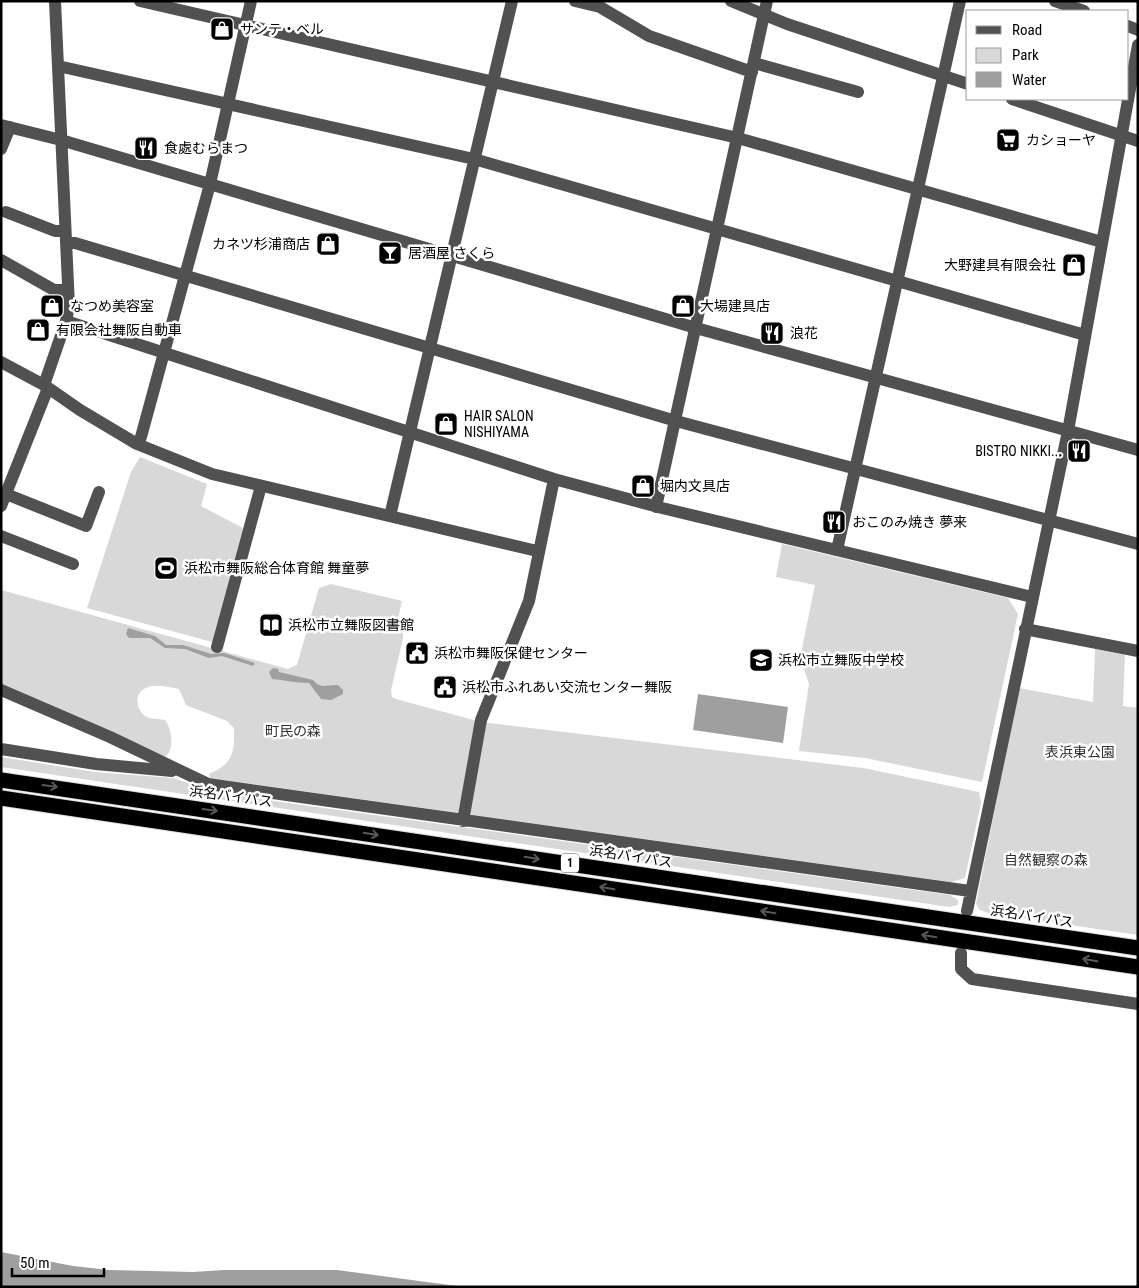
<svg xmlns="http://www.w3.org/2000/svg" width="1139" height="1288" font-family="'Roboto Condensed','Noto Sans JP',sans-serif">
<rect width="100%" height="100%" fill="#fff"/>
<path fill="#d8d8d8" d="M140 457 207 484 201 506 243 528 212 642 87 608 131 472Z
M782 544 1008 598 1018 614 982 782 865 758 799 751 809 684 800 658 815 585 776 577Z
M331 584 402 601 397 623 403 628V638L391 690 392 697 396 699 481 722 863 768 979 792 981 803 965 878 951 882 210 778 209 774C232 764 235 754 234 728L227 721 186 705 179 689C170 687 152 683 144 689 132 696 138 714 149 718 154 719 160 719 165 720 172 729 175 750 165 757L1 684V590L288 669 297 665 319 588Z
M1095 649 1125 655 1123 706 1138 708V935L988 913 980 910 976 904 1019 688 1093 702Z
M1 757 95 772 173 778 217 793 950 895 958 900V905L949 907 1 767Z"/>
<path fill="#9f9f9f" d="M128 628 155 636 166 645H183L211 654 224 653 255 663 253 666 222 656 209 658 185 649 165 648 150 638H129L126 634Z
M273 668 278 669 279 672 313 680C321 690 328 684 338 685L343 690V694L331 700 321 699 309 683C296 683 284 680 272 679L269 672Z
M698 694 788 707 783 743 693 730Z
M1 1252 73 1266 109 1270 193 1272 224 1270H337L464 1287H1Z"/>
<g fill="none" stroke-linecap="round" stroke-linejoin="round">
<g stroke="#dbdbdb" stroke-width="17">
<path id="highway" d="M1 780 1138 948
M1 798 1138 967"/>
</g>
<path stroke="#515151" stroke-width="12" d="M140 1 738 138 1102 242
M575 1 600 7 649 36 752 72
M731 1 787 24 968 84
M1055 1 1084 11
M1128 26 1138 30
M754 63 858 92
M58 66 474 159 1085 335
M1012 99 1138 141
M1 125 61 140 696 328 1138 450
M1 149 10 127
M6 212 55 231H65
M66 243H75L676 421 1138 544
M1 260 54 290H68
M66 321 554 479 662 508 1032 597
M1 362 44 385 80 410 137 444 212 474 537 551
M44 385 66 321 69 306 55 1
M137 444 141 437 210 184 251 1
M6 494 86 526 99 492
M1 506 48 388
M656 507 767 1
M390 516 512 1
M1 536 73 564
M837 550 960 1
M1025 629 1138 651
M217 647 261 486
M1 690 110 737 208 784 970 891
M1 749 96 764 172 771
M463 821 481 720 529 601 554 479
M967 911 1068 431 1138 45
M961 953V969L972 979 1138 1004"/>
<use href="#highway" stroke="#000" stroke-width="15"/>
</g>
<defs><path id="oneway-shaft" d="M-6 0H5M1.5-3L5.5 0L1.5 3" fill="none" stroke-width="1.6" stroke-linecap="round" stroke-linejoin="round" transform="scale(1.25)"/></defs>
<g stroke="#595959">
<use href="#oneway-shaft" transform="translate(50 786) rotate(8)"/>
<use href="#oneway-shaft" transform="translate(210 810) rotate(8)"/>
<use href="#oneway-shaft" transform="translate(371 834) rotate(9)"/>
<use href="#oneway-shaft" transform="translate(532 858) rotate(9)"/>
<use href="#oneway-shaft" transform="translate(607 888) rotate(-171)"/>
<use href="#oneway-shaft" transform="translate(768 912) rotate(-171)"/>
<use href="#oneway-shaft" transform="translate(929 936) rotate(-171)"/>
<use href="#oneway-shaft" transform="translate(1090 960) rotate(-171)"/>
</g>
<defs>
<g id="shop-square" transform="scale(1.25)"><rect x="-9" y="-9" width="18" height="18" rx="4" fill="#000" stroke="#fff"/><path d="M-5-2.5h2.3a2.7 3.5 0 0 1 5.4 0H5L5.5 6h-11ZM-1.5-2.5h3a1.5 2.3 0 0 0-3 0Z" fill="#fff"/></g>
<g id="supermarket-square" transform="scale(1.25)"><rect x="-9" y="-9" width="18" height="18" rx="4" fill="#000" stroke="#fff"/><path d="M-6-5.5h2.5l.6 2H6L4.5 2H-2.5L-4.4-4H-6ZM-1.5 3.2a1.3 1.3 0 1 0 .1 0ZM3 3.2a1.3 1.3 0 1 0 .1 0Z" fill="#fff"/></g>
<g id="restaurant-square" transform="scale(1.25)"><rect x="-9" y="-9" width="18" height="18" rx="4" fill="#000" stroke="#fff"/><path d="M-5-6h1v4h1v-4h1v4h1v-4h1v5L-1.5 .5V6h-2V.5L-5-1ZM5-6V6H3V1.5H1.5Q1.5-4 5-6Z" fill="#fff"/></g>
<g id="bar-square" transform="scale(1.25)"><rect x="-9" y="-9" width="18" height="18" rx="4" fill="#000" stroke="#fff"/><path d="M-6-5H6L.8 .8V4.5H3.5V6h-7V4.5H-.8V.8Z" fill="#fff"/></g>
<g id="stadium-square" transform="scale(1.25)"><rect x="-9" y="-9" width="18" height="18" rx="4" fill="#000" stroke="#fff"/><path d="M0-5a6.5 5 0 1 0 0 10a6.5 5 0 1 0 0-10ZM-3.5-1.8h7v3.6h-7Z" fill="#fff"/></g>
<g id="library-square" transform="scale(1.25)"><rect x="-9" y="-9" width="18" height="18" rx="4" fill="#000" stroke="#fff"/><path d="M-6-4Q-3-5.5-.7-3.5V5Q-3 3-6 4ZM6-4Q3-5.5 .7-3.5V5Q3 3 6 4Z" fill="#fff"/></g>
<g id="civic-square" transform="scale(1.25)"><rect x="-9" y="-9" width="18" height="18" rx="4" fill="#000" stroke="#fff"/><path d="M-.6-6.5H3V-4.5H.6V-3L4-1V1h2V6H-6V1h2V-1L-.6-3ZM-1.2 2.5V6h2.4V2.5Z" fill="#fff"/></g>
<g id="school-square" transform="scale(1.25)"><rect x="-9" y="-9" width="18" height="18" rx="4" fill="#000" stroke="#fff"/><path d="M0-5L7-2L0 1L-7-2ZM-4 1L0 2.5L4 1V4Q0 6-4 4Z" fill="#fff"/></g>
</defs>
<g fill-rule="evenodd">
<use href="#shop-square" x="222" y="29"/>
<use href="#supermarket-square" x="1008" y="140"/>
<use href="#restaurant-square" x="146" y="148"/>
<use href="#shop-square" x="328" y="244"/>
<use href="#bar-square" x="390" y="253"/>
<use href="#shop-square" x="1074" y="265"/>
<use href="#shop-square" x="52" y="306"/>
<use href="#shop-square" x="683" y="306"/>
<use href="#shop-square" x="38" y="330"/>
<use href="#restaurant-square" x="772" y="333"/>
<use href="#shop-square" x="446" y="424"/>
<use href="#restaurant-square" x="1079" y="451"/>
<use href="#shop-square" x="643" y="486"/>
<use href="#restaurant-square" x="834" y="522"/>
<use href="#stadium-square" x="166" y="568"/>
<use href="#library-square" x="271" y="625"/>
<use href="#civic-square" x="417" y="653"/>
<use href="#school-square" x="761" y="660"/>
<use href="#civic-square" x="445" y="687"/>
</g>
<g text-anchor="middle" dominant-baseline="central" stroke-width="5" stroke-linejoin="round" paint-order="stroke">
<rect fill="#fff" stroke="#4c4c4c" stroke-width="1" x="561" y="853.5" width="18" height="19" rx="4"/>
<g font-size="12" font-weight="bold" fill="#000">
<text x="570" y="863">1</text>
</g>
<g font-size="14" fill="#000" stroke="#fff" text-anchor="start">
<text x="240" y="29">サンテ・ベル</text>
<text x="1026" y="140">カショーヤ</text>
<text x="164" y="148">食處むらまつ</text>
<text x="310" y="244" text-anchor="end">カネツ杉浦商店</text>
<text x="408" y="253">居酒屋 さくら</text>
<text x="1056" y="265" text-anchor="end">大野建具有限会社</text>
<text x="70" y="306">なつめ美容室</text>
<text x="700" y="306">大場建具店</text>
<text x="56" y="330">有限会社舞阪自動車</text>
<text x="790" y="333">浪花</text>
<text x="464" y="416">HAIR SALON<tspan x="464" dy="16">NISHIYAMA</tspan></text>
<text x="1062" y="451" text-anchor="end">BISTRO NIKKI...</text>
<text x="660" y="486">堀内文具店</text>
<text x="852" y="522">おこのみ焼き 夢来</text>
<text x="184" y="568">浜松市舞阪総合体育館 舞童夢</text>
<text x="288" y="625">浜松市立舞阪図書館</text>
<text x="434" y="653">浜松市舞阪保健センター</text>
<text x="778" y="660">浜松市立舞阪中学校</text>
<text x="462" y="687">浜松市ふれあい交流センター舞阪</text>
</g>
<g font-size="14" fill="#2f2f2f" stroke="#fff">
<text x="293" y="731">町民の森</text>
<text x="1080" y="752">表浜東公園</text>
<text x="1046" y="860">自然観察の森</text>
</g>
<g font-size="14" fill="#000" stroke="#fff">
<text transform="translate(231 796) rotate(8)">浜名バイパス</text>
<text transform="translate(631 856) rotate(9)">浜名バイパス</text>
<text transform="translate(1032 916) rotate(9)">浜名バイパス</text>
</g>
</g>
<rect width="1139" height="1288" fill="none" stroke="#000000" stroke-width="5"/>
<rect x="966" y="10" width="162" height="90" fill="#ffffff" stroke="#999999"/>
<rect x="976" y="26" width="25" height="8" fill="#515151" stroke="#999999"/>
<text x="1012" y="35" font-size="15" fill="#000000">Road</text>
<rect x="976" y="48" width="25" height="15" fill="#d8d8d8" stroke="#999999"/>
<text x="1012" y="60" font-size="15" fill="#000000">Park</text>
<rect x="976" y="72" width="25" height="15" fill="#9f9f9f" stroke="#999999"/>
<text x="1012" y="85" font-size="15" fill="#000000">Water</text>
<path d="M12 1268v8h92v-8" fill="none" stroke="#000000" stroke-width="2.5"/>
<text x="20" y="1268" font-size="15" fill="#000000" stroke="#ffffff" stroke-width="4" paint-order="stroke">50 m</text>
</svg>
